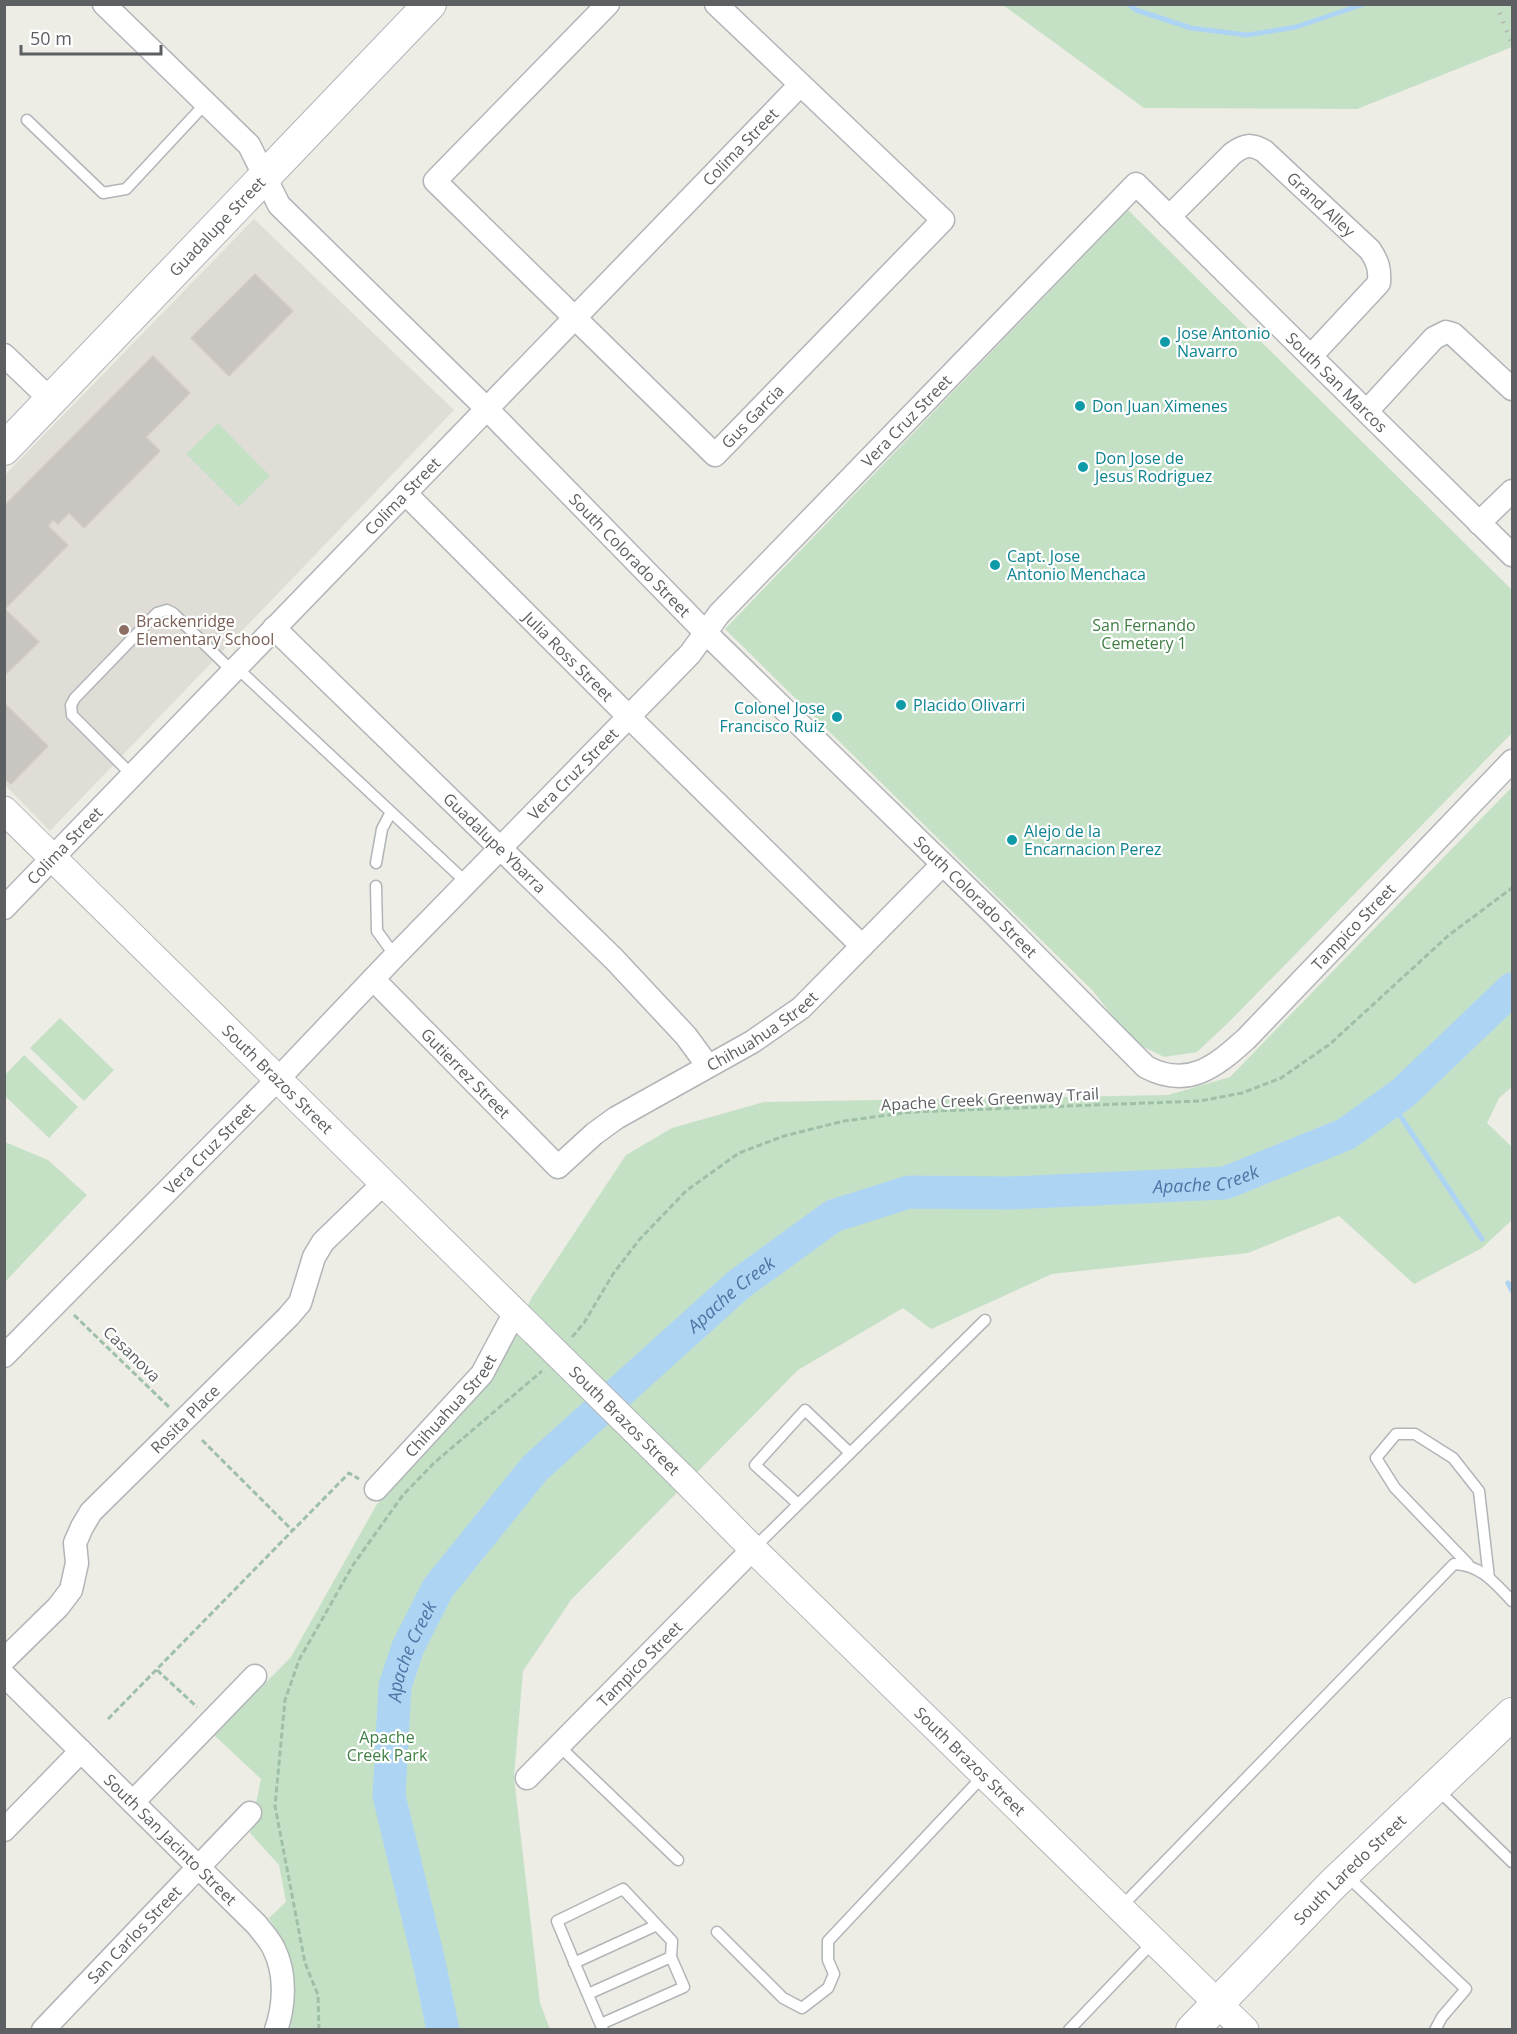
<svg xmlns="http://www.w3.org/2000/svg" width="1517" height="2034" font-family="'Open Sans',sans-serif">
<rect width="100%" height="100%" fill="#edece5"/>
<path fill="#e0ddd6" d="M254 219 454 410 50 831 5 785 4 476Z"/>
<path fill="#c5e1c5" d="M1003 5H1512V47L1357 109 1144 108Z
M1128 210 1512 590V733L1229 1022 1197 1052 1164 1057 1132 1041 1093 991 725 629Z
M218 423 270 476 239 507 186 454Z
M1512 787V1087L1499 1098 1487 1123 1512 1147V1220L1482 1248 1414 1284 1339 1216 1248 1253 1052 1274 931 1329 903 1308 798 1370 571 1600 523 1671 514 1777 540 2003 550 2029H289C300 1983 294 1958 269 1918L286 1902 279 1865 250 1833 261 1779 214 1735 291 1657 377 1504 488 1385 532 1297 626 1155 672 1128 764 1102 1168 1095 1230 1077Z
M60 1018 114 1070 84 1101 30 1048Z
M24 1055 78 1107 49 1138 5 1096V1075Z
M5 1142 48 1160 87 1195 5 1282Z"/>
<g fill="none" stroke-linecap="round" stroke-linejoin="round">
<path stroke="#aed4f4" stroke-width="5" d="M1129 4 1136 10 1191 28 1247 35 1296 27 1364 4
M1391 1102 1482 1239
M1508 1283 1512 1291"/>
<path stroke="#aed4f4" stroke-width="33" id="s1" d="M443 2030 429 1962 389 1796 395 1686 408 1647 438 1588 535 1468 738 1285 833 1216 909 1192 1009 1193 1225 1183 1346 1134 1403 1093 1512 989"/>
</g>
<path fill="#c9c6c2" stroke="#d1cdc4" stroke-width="1.5" d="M255 274 293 311 229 376 191 338Z
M153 356 190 393 146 437 160 451 84 528 69 513 58 524 53 520 48 526 68 545 5 609 39 642 4 676V506Z
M4 703 48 746 11 784 4 778Z"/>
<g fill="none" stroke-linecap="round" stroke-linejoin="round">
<g stroke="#b2b5b8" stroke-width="13">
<path id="service" d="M27 120 103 193 126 189 206 103
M236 667 467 883
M132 775 72 715 71 705 75 698 157 613 167 610 173 613 232 671
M376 863 382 829 391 812
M376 886 377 931 395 956
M798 1504 755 1465 805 1410 849 1452
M753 1549 985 1320
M1468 1564 1395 1488 1376 1458 1396 1434H1415L1453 1458 1479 1491 1489 1578
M558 1745 678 1860
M1436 1788 1512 1862
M1347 1876 1466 1989 1442 2017 1435 2030
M1121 1907 1454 1564C1481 1565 1495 1583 1512 1601
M717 1932 783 1998 802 2008 828 1988 834 1974 828 1960V1941L985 1774
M574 1963 657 1925
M588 1994 671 1957
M601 2024 684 1987 671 1957 672 1941 623 1889 557 1921C572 1957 587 1993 603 2030
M1069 2030 1154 1941"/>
</g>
<g stroke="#b2b5b8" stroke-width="25">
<g id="minor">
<path id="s2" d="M104 4 249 145 279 205 487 409 705 632 994 914 1146 1067C1188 1089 1215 1067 1246 1039L1512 761"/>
<path id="s3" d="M608 4 435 181 715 455 943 220 716 4"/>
<path id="s4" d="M1169 217 1232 154C1245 144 1251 144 1264 151L1370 250C1378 262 1380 269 1379 283L1311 356"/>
<path d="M4 355 52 401"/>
<path d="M1367 411 1434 338 1446 332 1453 334 1512 389"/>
<path id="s5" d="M405 493 629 717 862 946"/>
<path d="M1479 523 1512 491"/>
<path id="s6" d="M274 628 614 959 686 1036 708 1066"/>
<path id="s7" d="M4 908 800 85"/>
<path id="s8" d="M373 979 558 1167 594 1134 616 1118 752 1042 801 1008 942 865"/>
<path id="s9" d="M4 1356 278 1079 395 956 690 654 719 614 1136 184 1512 555"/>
<path id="s10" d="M376 1489 482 1374 515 1312"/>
<path id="s11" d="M4 1660 58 1607 71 1590 77 1563 75 1543 82 1527 91 1512 288 1317 300 1303 314 1257 323 1242 384 1183"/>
<path id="s12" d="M4 1675 257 1925C263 1933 270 1940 274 1949 286 1973 285 2004 276 2030"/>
<path id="s13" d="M527 1778 753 1549"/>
<path d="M133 1802 255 1676"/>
<path d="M4 1830 81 1751"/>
<path id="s14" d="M43 2030 250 1813"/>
</g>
</g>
<g stroke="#b2b5b8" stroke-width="29">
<g id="tertiary">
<path id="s15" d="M4 810 535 1332"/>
<path id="s16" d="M681 1476 753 1549 1245 2030"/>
</g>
</g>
<g stroke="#b1b4b8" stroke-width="34">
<g id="secondary">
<path id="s17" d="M4 449 430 4"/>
<path id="s18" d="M1192 2030 1333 1884 1512 1714"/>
</g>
</g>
<path stroke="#9ec0a8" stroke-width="3" stroke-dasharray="6 3" stroke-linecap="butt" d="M74 1315 170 1408
M572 1337 584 1323 613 1274 639 1240 686 1191 739 1153 784 1136 844 1121 911 1112 1200 1101 1242 1093 1281 1078 1330 1044 1449 935 1512 888
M202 1440 293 1531
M157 1670 197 1707
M108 1719 349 1473 359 1479
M319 2030 318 1995 305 1963 275 1806 285 1700 299 1660 353 1565 403 1495 434 1463 542 1371"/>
<use href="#service" stroke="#fff" stroke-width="10"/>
<use href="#minor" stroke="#fff" stroke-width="22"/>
<use href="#tertiary" stroke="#fff" stroke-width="27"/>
<use href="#secondary" stroke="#fff" stroke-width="32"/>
<path stroke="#b3b4b4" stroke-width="4.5" stroke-dasharray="1.5 8" stroke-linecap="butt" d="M1496 4 1512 44"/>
<g stroke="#b2b5b8" stroke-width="29" stroke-linecap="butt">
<g id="tertiary-bridge">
<path id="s19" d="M535 1332 681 1476"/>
</g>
</g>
<use href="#tertiary-bridge" stroke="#fff" stroke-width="27"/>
</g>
<g fill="#0f9aa8" stroke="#fff" stroke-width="2">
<circle cx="1165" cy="342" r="6"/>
<circle cx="1080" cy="406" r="6"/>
<circle cx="1083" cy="467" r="6"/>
<circle cx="995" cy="565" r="6"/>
<circle cx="901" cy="705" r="6"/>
<circle cx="837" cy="717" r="6"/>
<circle cx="1012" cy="840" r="6"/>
</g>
<circle fill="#8d6e63" stroke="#fff" stroke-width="2" cx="124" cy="630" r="6"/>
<g text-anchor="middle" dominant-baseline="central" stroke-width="4.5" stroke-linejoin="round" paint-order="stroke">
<g font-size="16" fill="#5d6063" stroke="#fff">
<text stroke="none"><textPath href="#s7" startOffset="1059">Colima Street</textPath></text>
<text stroke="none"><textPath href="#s4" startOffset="202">Grand Alley</textPath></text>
<text stroke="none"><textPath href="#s17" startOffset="308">Guadalupe Street</textPath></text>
<text stroke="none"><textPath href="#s9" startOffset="1912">South San Marcos</textPath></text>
<text stroke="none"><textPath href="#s3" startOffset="693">Gus Garcia</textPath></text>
<text stroke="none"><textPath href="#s9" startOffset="1300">Vera Cruz Street</textPath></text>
<text stroke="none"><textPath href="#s7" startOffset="573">Colima Street</textPath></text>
<text stroke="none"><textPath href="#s2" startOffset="765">South Colorado Street</textPath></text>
<text stroke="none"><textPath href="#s5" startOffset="231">Julia Ross Street</textPath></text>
<text stroke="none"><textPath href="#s9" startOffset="814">Vera Cruz Street</textPath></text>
<text stroke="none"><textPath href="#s6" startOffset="308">Guadalupe Ybarra</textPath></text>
<text stroke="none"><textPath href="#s7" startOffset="87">Colima Street</textPath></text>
<text stroke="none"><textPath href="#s2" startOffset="1251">South Colorado Street</textPath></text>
<text stroke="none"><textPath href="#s2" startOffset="1760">Tampico Street</textPath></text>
<text stroke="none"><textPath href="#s8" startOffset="510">Chihuahua Street</textPath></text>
<text stroke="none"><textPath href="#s8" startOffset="132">Gutierrez Street</textPath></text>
<text stroke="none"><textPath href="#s15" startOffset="384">South Brazos Street</textPath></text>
<text transform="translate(990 1099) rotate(-3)">Apache Creek Greenway Trail</text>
<text stroke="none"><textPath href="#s9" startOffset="292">Vera Cruz Street</textPath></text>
<text transform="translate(132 1354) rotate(44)">Casanova</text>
<text stroke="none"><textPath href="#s10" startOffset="112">Chihuahua Street</textPath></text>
<text stroke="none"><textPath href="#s11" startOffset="312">Rosita Place</textPath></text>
<text stroke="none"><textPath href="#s19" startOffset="126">South Brazos Street</textPath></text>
<text stroke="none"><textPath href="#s13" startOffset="160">Tampico Street</textPath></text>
<text stroke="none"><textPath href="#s16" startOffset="406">South Brazos Street</textPath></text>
<text stroke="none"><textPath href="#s12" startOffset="234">South San Jacinto Street</textPath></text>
<text stroke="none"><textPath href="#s18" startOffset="225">South Laredo Street</textPath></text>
<text stroke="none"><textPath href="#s14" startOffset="132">San Carlos Street</textPath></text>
</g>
<g font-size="16" fill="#0d838f" stroke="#fff" text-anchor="start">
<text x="1177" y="333">Jose Antonio<tspan x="1177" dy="18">Navarro</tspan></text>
<text x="1092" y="406">Don Juan Ximenes</text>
<text x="1095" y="458">Don Jose de<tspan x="1095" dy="18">Jesus Rodriguez</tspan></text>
<text x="1007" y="556">Capt. Jose<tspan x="1007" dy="18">Antonio Menchaca</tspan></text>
<text x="913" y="705">Placido Olivarri</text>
<text x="825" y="708" text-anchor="end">Colonel Jose<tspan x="825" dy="18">Francisco Ruiz</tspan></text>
<text x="1024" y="831">Alejo de la<tspan x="1024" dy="18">Encarnacion Perez</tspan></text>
</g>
<g font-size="16" fill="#785e54" stroke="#fff" text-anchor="start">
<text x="136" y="621">Brackenridge<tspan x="136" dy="18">Elementary School</tspan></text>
</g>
<g font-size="16" fill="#407f44" stroke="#fff">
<text x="1144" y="625">San Fernando<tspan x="1144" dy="18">Cemetery 1</tspan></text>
<text x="387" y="1737">Apache<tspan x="387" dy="18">Creek Park</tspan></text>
</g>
<g font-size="18" font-style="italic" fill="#4d76a4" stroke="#fff">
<text stroke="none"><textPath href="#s1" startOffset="1380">Apache Creek</textPath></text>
<text stroke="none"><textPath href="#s1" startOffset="874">Apache Creek</textPath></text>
<text stroke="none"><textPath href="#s1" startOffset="388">Apache Creek</textPath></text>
</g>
</g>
<rect width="1517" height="2034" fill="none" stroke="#5d6063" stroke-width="12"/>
<path d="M21 45v9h140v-9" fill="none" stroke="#5d6063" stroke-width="3"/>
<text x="30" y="45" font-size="18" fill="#5d6063" stroke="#ffffff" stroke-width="4.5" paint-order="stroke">50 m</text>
</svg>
